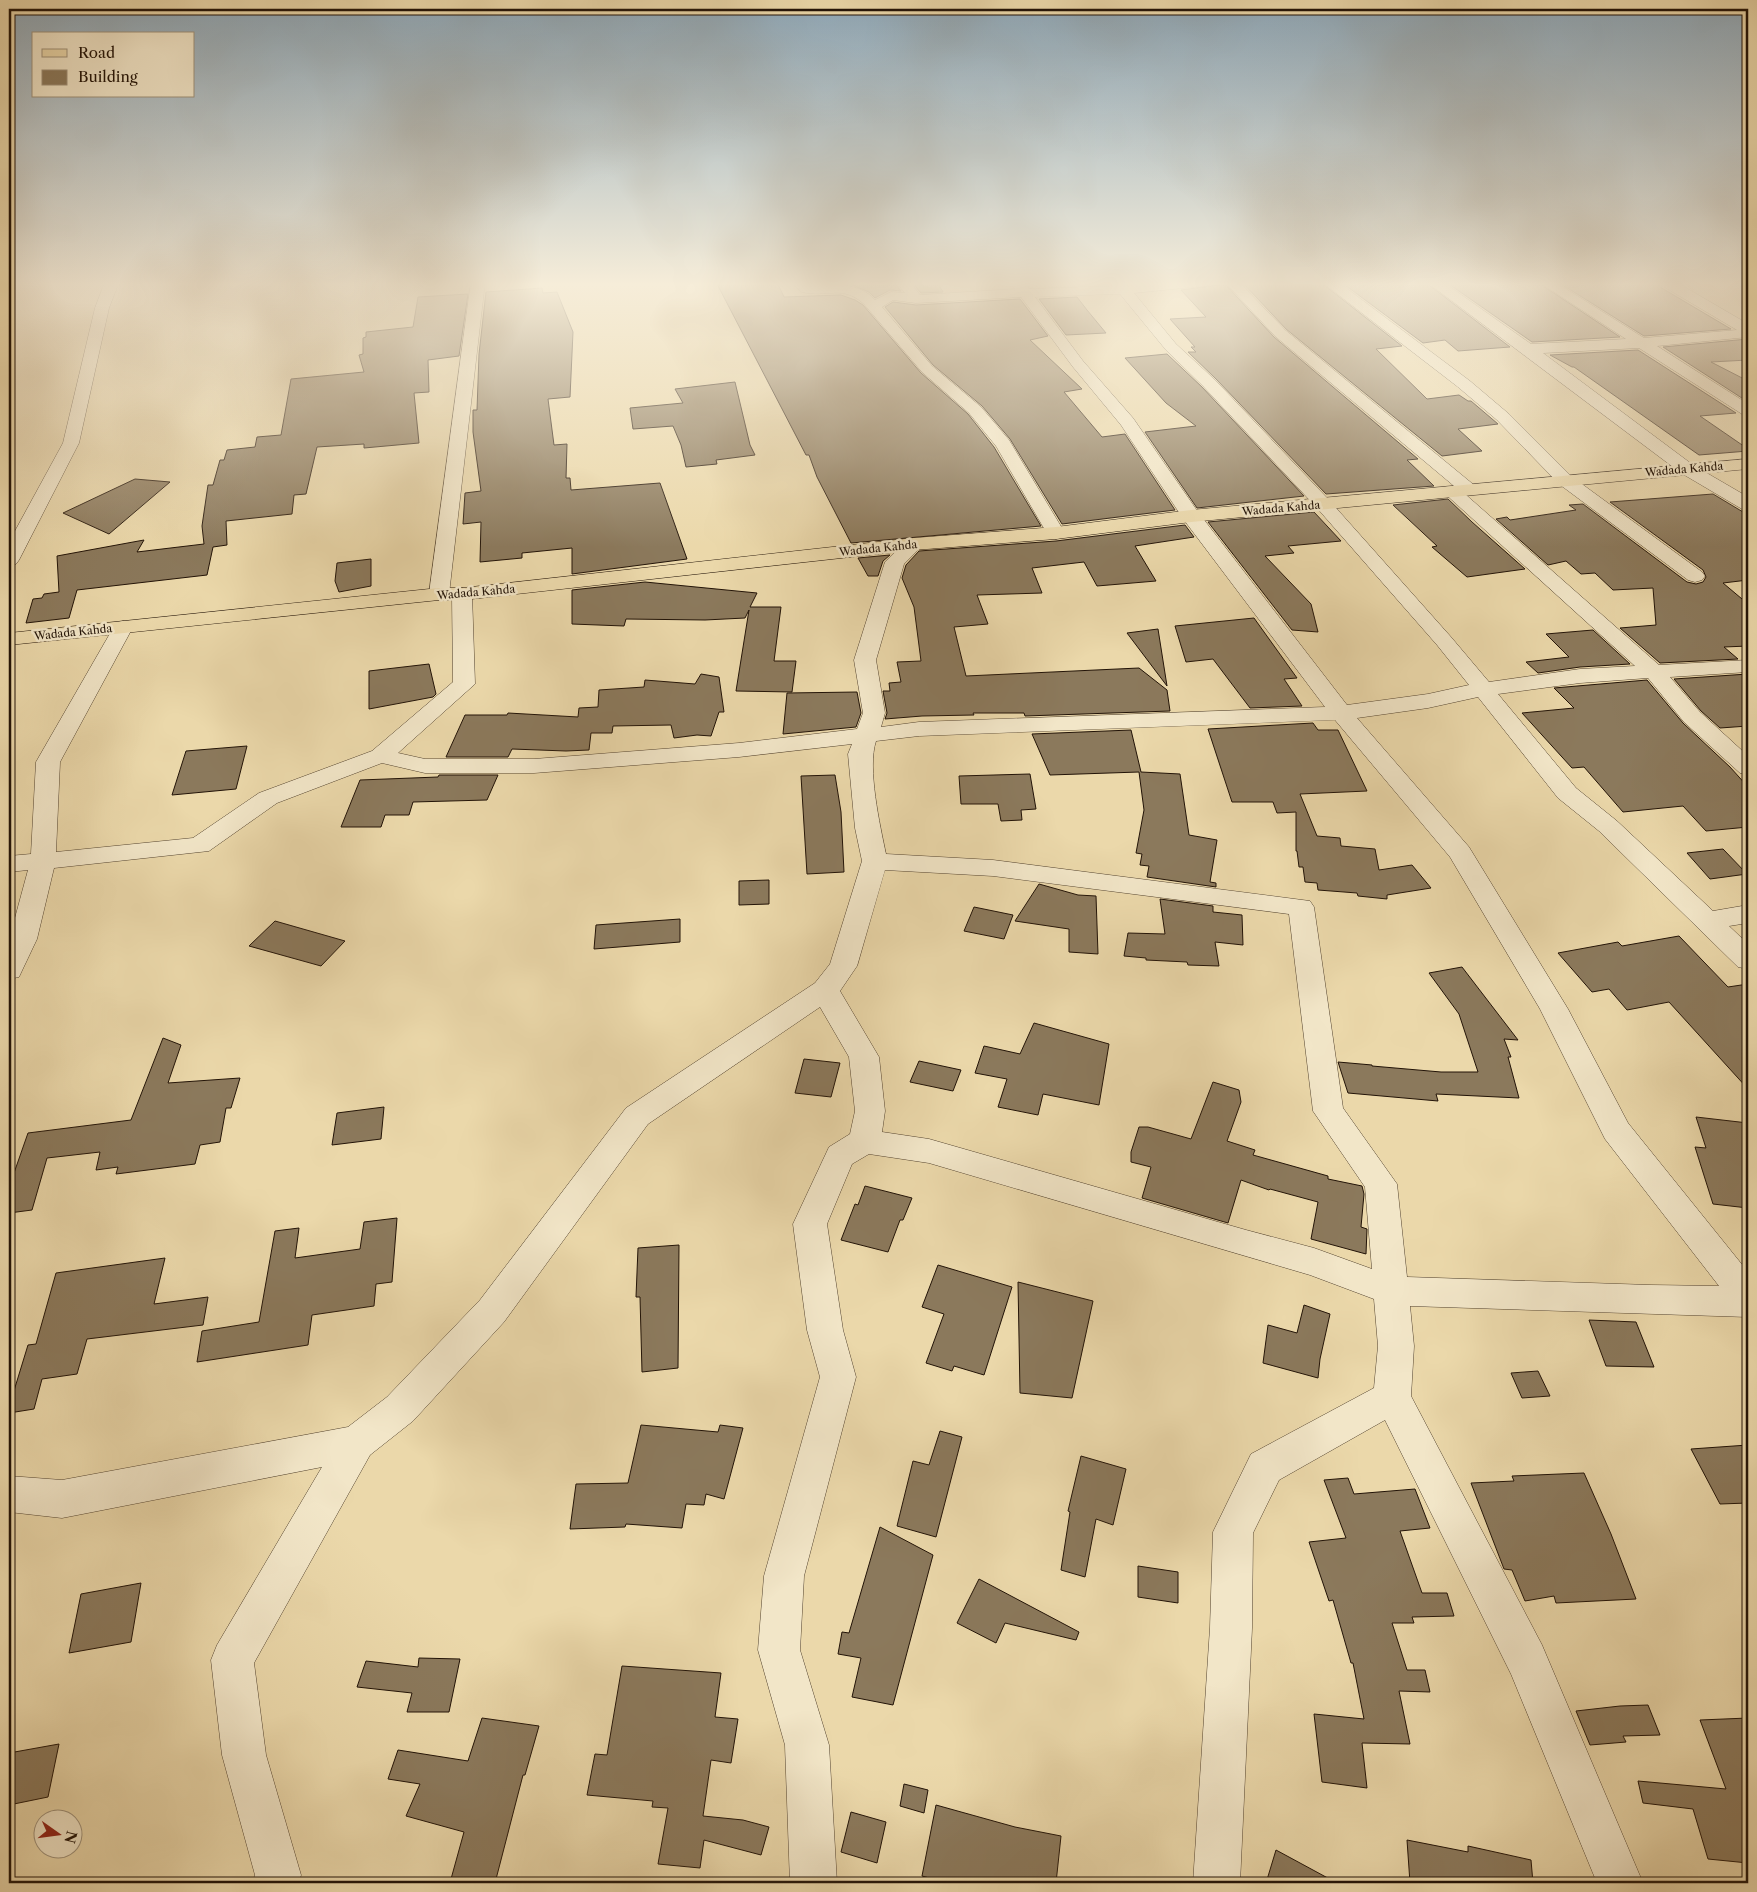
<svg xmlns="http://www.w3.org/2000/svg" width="1757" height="1892" font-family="'Libre Caslon Text',serif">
<rect width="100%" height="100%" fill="#ebd8aa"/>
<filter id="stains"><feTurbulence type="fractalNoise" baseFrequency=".004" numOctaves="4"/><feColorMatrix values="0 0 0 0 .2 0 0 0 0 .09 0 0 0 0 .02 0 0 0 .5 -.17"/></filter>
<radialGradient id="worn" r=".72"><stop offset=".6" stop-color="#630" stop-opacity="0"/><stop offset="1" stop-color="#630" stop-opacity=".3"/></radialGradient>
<path fill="#8b795c" stroke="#221307" d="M716 282H777L784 297 841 295 855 300 863 305 921 373 968 414 994 447 1041 526 851 543 817 477 809 455H806Z
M849 282H894L901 291 890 290 875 298 869 292 850 284Z
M912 282H937L943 292 921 293Z
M1242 282H1320L1402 346 1376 349 1427 399 1459 395 1468 401H1471L1498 424 1458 429 1482 451 1442 456 1286 329Z
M1341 282H1425L1510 347 1458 351 1445 340 1423 343Z
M1446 282H1537L1620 337 1532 342Z
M1558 282H1657L1660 287 1731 329 1644 336Z
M1225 284 1274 337 1418 459 1407 460 1434 486 1326 494 1216 379 1188 352H1196L1191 347H1195L1170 319 1206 317 1181 290Z
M542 288 543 293 557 292 573 332 570 397 548 399 554 445 567 444 566 478H570L571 490 660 483 687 559 572 574V548L522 553V558L480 562 481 522 463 524 465 493 481 491 473 432V410H477L479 354 486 292Z
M468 294 459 356 428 360 429 392 414 393 419 443 364 448V444L317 447 306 494 294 495 292 514 226 521 227 545 213 547 207 575 77 590 69 618 26 623 33 599 42 598 44 594 59 592 57 556 144 540 137 552 204 544 202 526 208 485H213L220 460H224L227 450 255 447 257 437 281 435 291 379 364 372 359 355 363 354V338L366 337V332L413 327 418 297Z
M1077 297 1087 310 1106 333 1066 335 1039 299Z
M1020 299 1048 336 1030 340 1082 389 1064 392 1102 437 1125 434 1175 510 1062 524 1010 439 982 406 933 365 885 307 893 302 916 305Z
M1748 339V360L1711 362 1748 381V402L1663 347Z
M1638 350 1736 413 1700 416 1748 449V451L1699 455 1574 367H1572L1550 355Z
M1167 354 1202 387 1304 496 1197 508 1145 432 1196 426 1166 403 1125 358Z
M735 382 750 445 755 455 716 460 717 464 686 467 681 445 673 426 633 429 630 408 683 403 675 389Z
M135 479 170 482 109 534 63 513Z
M1713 494 1748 515V580L1723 583 1748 604V646L1724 647 1738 659 1660 663 1620 628 1656 625 1653 588 1613 590 1595 573 1581 574 1566 561 1548 565 1496 519 1507 517 1510 520 1576 510 1569 505 1583 504 1687 582 1696 584 1703 582 1706 577 1703 570 1610 502Z
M1448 499 1472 522 1525 569 1467 577 1432 547 1437 546 1393 505Z
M1314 512 1341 541 1288 546 1294 553 1265 556 1311 604 1318 632 1292 630 1208 522Z
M1185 525 1194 537 1135 546 1156 581 1097 586 1084 562 1032 568 1042 593 977 595 988 624 954 627 966 676 1139 668 1167 690 1170 711 1025 716 1024 713H973L974 715 922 716 885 719 887 713 883 691H890L889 683 901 682 897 662 921 661 914 607 902 578 906 565 919 551 1056 541Z
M890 555 883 561 878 576H868L858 558Z
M371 559V586L339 592 335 581 337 563Z
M645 582 757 593 750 607H781L774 661H796L792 692 736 691 749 610 745 618 705 620 626 619 624 626 572 624V590Z
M1254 618 1297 678 1284 679 1302 706 1250 708 1213 659 1186 662 1175 626Z
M1158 629 1167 686 1127 633Z
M1593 630 1630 664 1580 667 1538 673 1526 662 1569 657 1546 634Z
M429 664 436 694 433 697 369 709V671Z
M701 674 719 677 724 712H719L711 736 697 735 674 738 671 725 613 726 612 733H591L589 750 566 751 512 749 508 757H446L465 715H507L508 713 578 717 579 708 598 707 599 690 644 687 645 680 695 684Z
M1748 674V726L1720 728 1701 711 1674 679Z
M1647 680 1683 723 1730 767 1748 787V827L1706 831 1683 806 1623 812 1584 767 1572 768 1522 713 1574 708 1554 688Z
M857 692 861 713 856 727 783 734 787 693Z
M1313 723 1318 730H1338L1367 791 1300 794 1317 836 1340 838 1341 846 1375 849 1379 870 1412 865 1431 888 1387 895V899L1358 896 1357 893 1318 890 1317 883 1305 882 1303 867H1299L1297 851H1296V812L1277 813 1273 802H1232L1208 729Z
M1131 730 1141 772 1180 774 1189 835 1217 840 1210 882 1216 883V887L1147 877 1149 866 1140 865 1142 854 1136 853 1144 810 1139 772 1050 775 1032 734Z
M247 746 236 789 172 795 186 751Z
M1030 774 1036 809 1021 810 1022 820 1001 821 998 804H961L959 776Z
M439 775H498L487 800 413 802 409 815H385L381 827H341L360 780 438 777Z
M835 775 841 812 844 872 807 874 801 776Z
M1723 849 1747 874 1710 879 1687 853Z
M769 880V904L739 905V881Z
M1039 884 1078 895 1096 896 1098 954 1069 952V929L1015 921Z
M1160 899 1213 906V912L1242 915 1243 945 1215 942 1219 966 1188 965 1187 962 1146 960V958L1124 956 1128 933 1165 934Z
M974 907 1013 915 1004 939 964 931Z
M680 919V942L594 949 596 925Z
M275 921 345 941 321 966 249 946Z
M1679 936 1728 987 1748 984V1089L1669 1002 1627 1010 1609 989 1592 992 1558 953 1618 942 1622 946Z
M1462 967 1518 1040 1504 1039 1511 1057H1508L1519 1098 1436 1094 1438 1101 1348 1093 1338 1062 1372 1065V1066L1441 1072H1478L1459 1014 1429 973Z
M1034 1023 1109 1044 1099 1105 1043 1094 1038 1115 998 1107 1007 1079 975 1073 984 1046 1020 1054Z
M163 1038 181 1045 168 1083 240 1078 231 1108H226L220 1142 200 1145 195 1164 116 1174 118 1167 96 1170 100 1152 47 1158 32 1210 9 1213V1173H14L28 1133 131 1120Z
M804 1059 840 1063 831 1097 795 1093Z
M919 1061 961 1070 953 1091 910 1082Z
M1213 1082 1239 1090 1241 1102 1227 1141 1255 1150 1253 1155 1328 1176V1179L1362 1186 1364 1194 1361 1227 1367 1229 1366 1254 1311 1239 1318 1202 1270 1189 1269 1190 1241 1180 1228 1223 1142 1198 1151 1167 1131 1162V1152L1139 1127H1148L1191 1139Z
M384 1107 381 1139 332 1145 337 1113Z
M1696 1117 1748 1123V1208L1713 1204 1695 1147 1706 1148Z
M865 1186 912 1198 903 1220H900L888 1252 841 1240 855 1204 858 1205Z
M397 1218 392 1282 376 1284 374 1306 312 1315 308 1345 197 1362 202 1331 259 1322 275 1231 299 1228 295 1258 360 1249 364 1222Z
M679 1245 678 1368 642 1372 640 1297H636L638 1248Z
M165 1258 154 1304 208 1297 203 1325 87 1339 77 1374 42 1379 34 1409 9 1413V1407L28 1345 36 1344 56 1273Z
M938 1265 1012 1287 984 1375 954 1366 952 1371 926 1363 944 1314 922 1307Z
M1018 1282 1093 1301 1072 1398 1020 1393Z
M1304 1305 1330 1314 1320 1359 1318 1378 1263 1363 1268 1325 1297 1333Z
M1589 1320 1636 1322 1654 1367 1606 1366Z
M1538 1371 1550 1396 1522 1398 1511 1373Z
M641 1425 718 1432 720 1425 743 1428 724 1499 706 1494 704 1505 686 1504 682 1528 626 1524 625 1527 570 1529 576 1484 628 1483Z
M940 1431 962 1437 936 1537 897 1526 913 1461 929 1465Z
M1748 1445V1503L1720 1504 1691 1449Z
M1081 1456 1126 1469 1113 1525 1096 1519 1085 1577 1061 1570 1070 1512 1068 1511Z
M1584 1473 1611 1534 1636 1599 1556 1603 1554 1596 1525 1601 1512 1570 1504 1569 1471 1483 1514 1481 1512 1476Z
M1348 1478 1354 1494 1415 1489 1430 1528 1400 1531 1422 1593H1447L1454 1616 1412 1617 1414 1623H1392L1407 1670H1425L1430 1692 1399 1691 1410 1744 1362 1743 1367 1788 1322 1782 1314 1714 1364 1719 1353 1663H1351L1333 1600 1329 1601 1309 1542 1346 1538 1324 1480Z
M880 1527 933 1555 893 1705 852 1697 861 1658 838 1654 842 1632 849 1633Z
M1138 1566 1178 1572V1603L1138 1597Z
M979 1579 1079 1632 1076 1640 1005 1623 996 1643 957 1623Z
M141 1583 131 1642 69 1653 81 1594Z
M419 1658 460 1659 449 1712H407L412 1693 357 1687 366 1661 418 1667Z
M622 1666 721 1673 715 1717 738 1719 731 1763 711 1760 703 1816 743 1820 769 1827 761 1855 704 1840 700 1868 658 1864 668 1808 652 1807 653 1801 587 1795 595 1754 607 1755Z
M1648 1705 1660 1735 1623 1736 1626 1742 1590 1745 1576 1711 1620 1706Z
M482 1718 539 1726 525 1775H523L495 1883 451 1879 464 1832 406 1816 420 1784 388 1779 398 1750 468 1761Z
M1748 1718V1863L1708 1859 1693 1809 1643 1803 1638 1781 1726 1789 1700 1720Z
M59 1744 48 1797 9 1805V1753Z
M904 1784 928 1790 924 1813 900 1806Z
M936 1805 1015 1827 1061 1836 1056 1883H948L922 1876Z
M851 1812 886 1822 877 1863 841 1852Z
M1407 1840 1468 1852V1846L1531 1860 1533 1883H1410Z
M1276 1850 1337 1883H1266Z"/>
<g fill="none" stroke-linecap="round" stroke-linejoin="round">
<g stroke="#544430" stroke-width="1">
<path id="minor" d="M105 282H119L109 308 79 443 19 560 16 564 9 566V542L63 443 95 308Z
M471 282H485L449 594 446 598 439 600 432 598 429 594Z
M791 282H806L810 285C835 285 857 281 875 300L891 292 905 293 896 282H910L920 295 1015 289 1010 282H1024L1029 289 1113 286 1110 282H1124L1127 286 1163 282H1210L1208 285 1203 286 1134 293 1176 344 1215 380 1329 500 1451 637 1489 682 1580 669 1635 666 1442 491 1445 487 1454 486 1275 336 1225 282H1239L1285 330 1474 485 1477 489 1474 493 1465 494 1659 665 1748 660V672L1670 677 1700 712 1748 756V775L1740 773 1684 722 1648 678 1580 683 1498 694 1576 788 1617 821 1713 911 1748 905V923L1729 926 1748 944V969L1738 967 1599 831 1558 798 1478 697 1428 708 1357 718 1469 847 1568 1009 1628 1123 1748 1272V1317L1410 1306 1414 1346 1411 1396 1542 1645 1643 1883H1597L1511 1674 1385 1420 1279 1480 1253 1533 1252 1628 1240 1883H1193L1210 1628 1213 1532 1251 1454 1374 1388 1378 1346 1374 1299 1310 1275 929 1163 869 1154 852 1164 827 1224 843 1330 856 1377 804 1576 800 1650 829 1745 837 1883H790L785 1745 758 1650 764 1576 820 1377 807 1330 793 1224 829 1147 850 1134 855 1111 849 1057 820 1007 648 1124 504 1322 413 1421 370 1455 254 1663 266 1755 301 1875 299 1883H252L255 1875 222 1755 211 1660 217 1645 322 1467 62 1518 9 1512V1476L62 1480 348 1427 387 1397 480 1300 626 1108 815 983 830 964 862 861 855 828 848 754 852 744 739 757 534 773H425L382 763 277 803 209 851 54 868 37 939 19 977 9 979V940L28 870 9 872V856L31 854 36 762 116 623 123 621 130 623 133 627 60 762 56 852 193 838 259 793 372 751 453 682 452 594 455 590 462 588 469 590 472 594 475 684 398 753 425 759H534L739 743 857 729 863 713 854 660 885 562 907 540 914 538 921 540 924 544 904 564 876 660 885 713 881 727 919 722 1325 707 1184 520 1121 425 1073 367 1021 297 916 303 893 300 882 307 932 366 981 407 1009 440 1065 533 1063 537 1056 539 1049 537 996 446 969 413 922 372 864 304C842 284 827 298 802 292ZM1120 294 1166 350 1203 386 1317 508 1437 645 1469 685 1428 694 1347 705 1198 512 1133 418 1083 361 1035 297ZM1335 720 1450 857 1540 1009 1605 1139 1719 1286 1650 1285 1407 1277 1397 1184 1343 1108 1314 907 1310 901 993 860 886 854C880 825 867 768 876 741L919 736ZM885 870 993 876 1289 914 1313 1111 1365 1187 1372 1269 1314 1248 1246 1230 929 1139 882 1132 885 1111 879 1057 840 991 857 966Z
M1322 282H1338L1470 381 1509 414 1571 476 1702 572 1705 576 1702 580 1695 582 1688 580 1559 484 1497 420 1458 387Z
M1427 282H1443L1531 344 1626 339 1539 282H1555L1644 338 1737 330 1661 285 1659 282H1676L1748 324V337L1657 346 1748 404V416L1742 414 1639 348 1543 353 1693 465 1748 497V510L1742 509 1681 473Z"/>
</g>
<g stroke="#221307" stroke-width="1">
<path id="major" d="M1748 459V469L1191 522 1056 539 914 550 462 600H439L9 645V633L439 588H462L914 538 1056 527 1191 510Z"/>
</g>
<use href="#minor" fill="#f2e6c8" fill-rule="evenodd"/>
<use href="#major" fill="#ebd8aa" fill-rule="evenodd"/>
</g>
<linearGradient id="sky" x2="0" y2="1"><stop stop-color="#8ea8b9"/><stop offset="0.52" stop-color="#f6edd9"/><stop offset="1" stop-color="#f6edd9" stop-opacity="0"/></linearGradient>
<rect width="1757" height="547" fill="url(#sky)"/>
<g text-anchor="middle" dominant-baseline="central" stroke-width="5" stroke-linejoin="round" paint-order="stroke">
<g font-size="11" fill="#221307" stroke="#f2e6c8">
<text transform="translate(1684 469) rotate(-5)">Wadada Kahda</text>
<text transform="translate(1281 508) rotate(-5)">Wadada Kahda</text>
<text transform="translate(878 548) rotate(-6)">Wadada Kahda</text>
<text transform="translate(476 592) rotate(-5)">Wadada Kahda</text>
<text transform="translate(73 632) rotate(-6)">Wadada Kahda</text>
</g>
</g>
<rect width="1757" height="1892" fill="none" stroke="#ebd8aa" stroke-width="30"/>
<rect x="10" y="10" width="1737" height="1872" fill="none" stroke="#221307" stroke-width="2.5"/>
<rect x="15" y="15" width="1727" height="1862" fill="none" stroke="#221307"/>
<rect x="32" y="32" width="162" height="65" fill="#f2e6c8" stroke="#9f927b"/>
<rect x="42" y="49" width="25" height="8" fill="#ebd8aa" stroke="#9f927b"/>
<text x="78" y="58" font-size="15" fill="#221307">Road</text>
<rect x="42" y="70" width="25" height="15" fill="#8b795c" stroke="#9f927b"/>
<text x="78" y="82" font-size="15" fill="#221307">Building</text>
<g transform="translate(58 1834) rotate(104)"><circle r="24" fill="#f2e6c8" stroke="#9f927b"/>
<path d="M0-4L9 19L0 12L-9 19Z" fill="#8f2418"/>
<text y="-8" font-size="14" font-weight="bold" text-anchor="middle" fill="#221307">N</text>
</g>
<rect width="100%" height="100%" filter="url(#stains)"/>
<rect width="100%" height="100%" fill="url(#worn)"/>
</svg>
